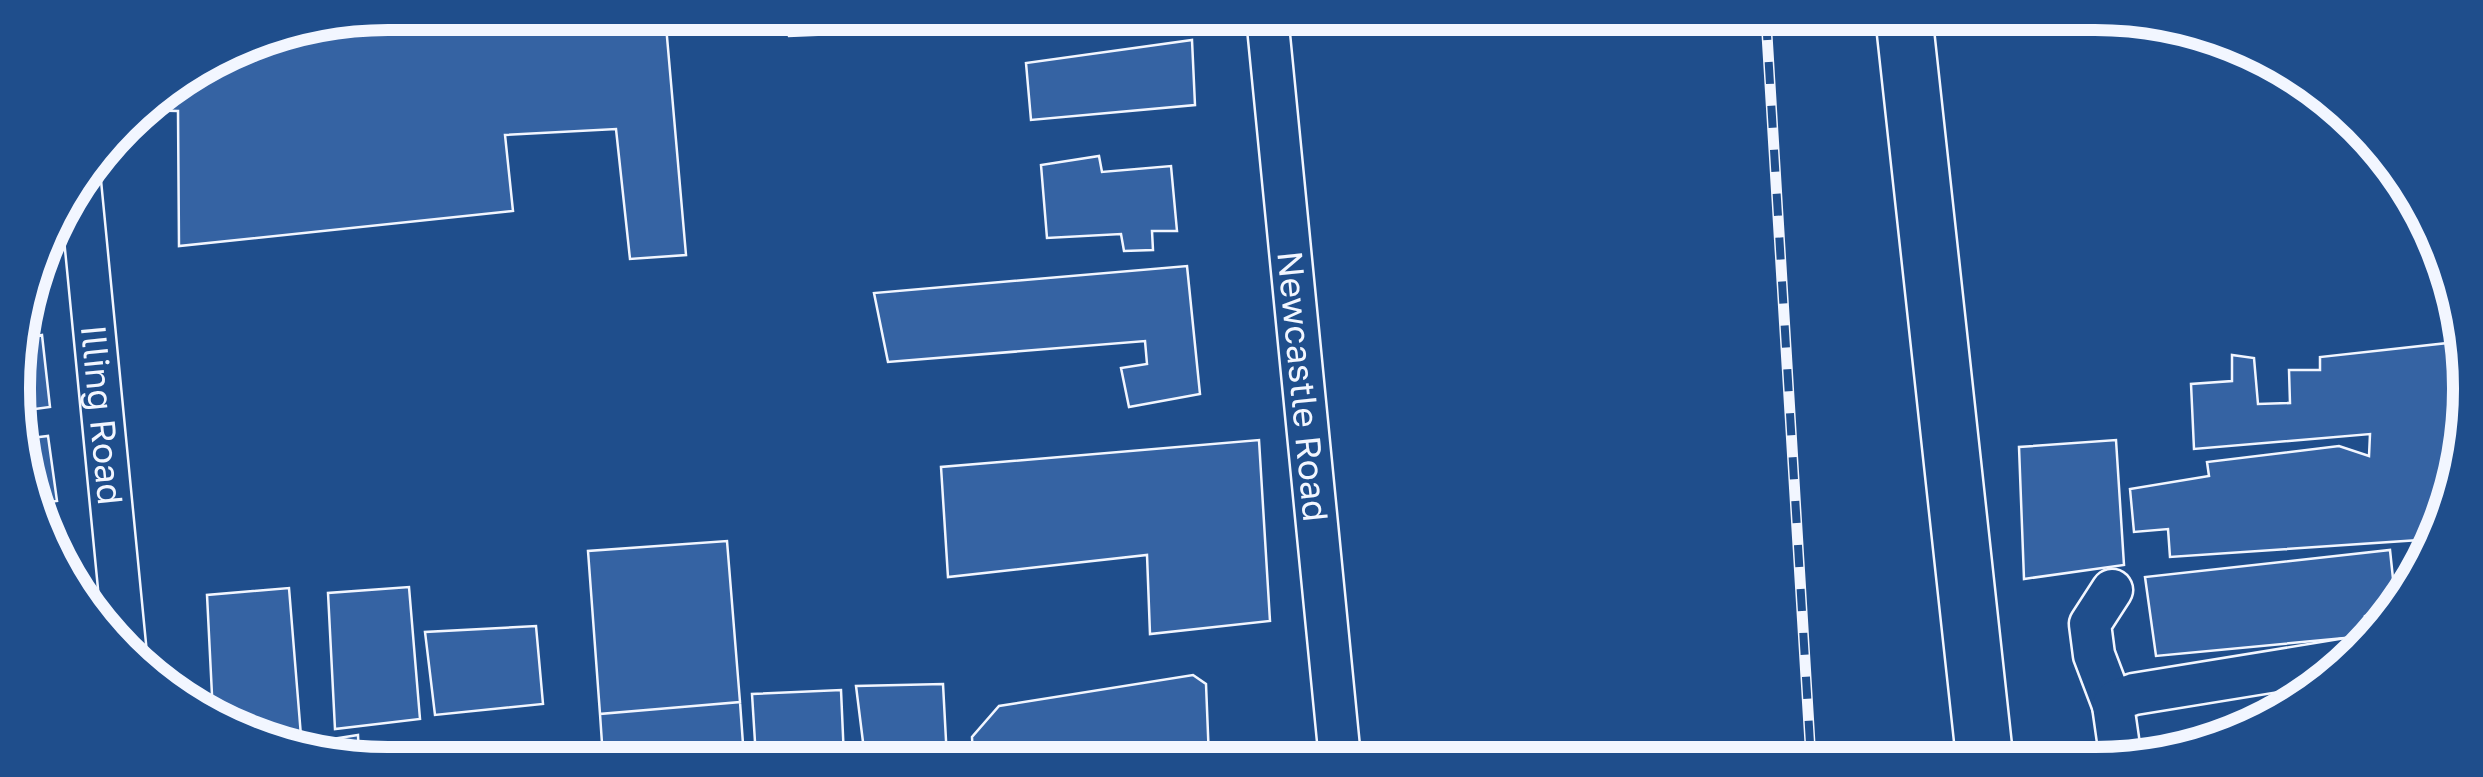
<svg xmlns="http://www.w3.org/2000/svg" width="2483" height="777" font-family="'Golos Text',sans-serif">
<rect width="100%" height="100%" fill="#1f4e8c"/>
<path fill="#3563a3" stroke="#f2f6ff" stroke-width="2.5" d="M388 12 665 14 686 255 630 259 616 129 505 135 513 211 179 246 178 111 137 110 140 106 245 41Z
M786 14 1081 15 1082 24 789 36Z
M1081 15 1131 16 1082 24Z
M1192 40 1195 105 1031 120 1026 63Z
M1099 156 1102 172 1171 166 1177 231H1152L1153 250 1124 251 1121 234 1047 238 1041 165Z
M1187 266 1200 394 1129 407 1121 368 1147 364 1145 341 888 362 874 293Z
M42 335 50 407 20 411 16 340Z
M2457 342 2463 443 2446 446 2452 492 2434 539 2170 557 2168 529 2134 532 2130 489 2209 476 2207 462 2339 446 2369 456 2370 434 2194 449 2191 384 2232 381V355L2254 358 2258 404 2290 403 2289 370H2320V357Z
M48 436 57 501 34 504 25 485 22 439Z
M1259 440 1270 621 1150 634 1147 555 948 577 941 467Z
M2116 440 2124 565 2024 579 2019 447Z
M727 541 740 702 600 714 588 551Z
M2390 550 2396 607 2392 612 2365 616 2366 636 2156 656 2145 577Z
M409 587 420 719 335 729 328 593Z
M289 588 301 736 280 732 281 743 213 715 207 595Z
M536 626 543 704 435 715 425 632Z
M1193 675 1206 684 1209 759H973L972 737 999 706Z
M943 684 947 759 865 758 856 686Z
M841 690 844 758H756L752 694Z
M740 702 744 758H603L600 714Z
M358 735 359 757H316L313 742Z"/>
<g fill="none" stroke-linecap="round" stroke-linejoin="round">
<g stroke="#f2f6ff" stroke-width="45">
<g id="minor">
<path id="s1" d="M1267 16 1340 759"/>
<path id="s2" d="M80 184 125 647"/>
<path d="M2112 590 2090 624 2094 655 2113 705"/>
<path d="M2121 761 2113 705 2117 700 2134 694 2355 658"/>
</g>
</g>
<g stroke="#f2f6ff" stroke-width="60">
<path id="highway" d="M1904 19 1985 761"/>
</g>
<use href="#minor" stroke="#1f4e8c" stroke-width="40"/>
<use href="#highway" stroke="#1f4e8c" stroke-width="55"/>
<g stroke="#f2f6ff" stroke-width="11">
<path id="rail" d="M1766 18 1811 760"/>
</g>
<use href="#rail" stroke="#1f4e8c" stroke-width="8" stroke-dasharray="22" stroke-linecap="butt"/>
</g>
<g text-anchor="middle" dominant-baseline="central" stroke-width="8" stroke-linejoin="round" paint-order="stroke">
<g font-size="35" fill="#f2f6ff" stroke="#1f4e8c">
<text stroke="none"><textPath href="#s1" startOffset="372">Newcastle Road</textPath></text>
<text stroke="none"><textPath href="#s2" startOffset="232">Illing Road</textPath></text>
</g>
</g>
<path d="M0 0H2483V777H0ZM388 30H2095A358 358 0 0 1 2453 388V389A358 358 0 0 1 2095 747H388A358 358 0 0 1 30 389V388A358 358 0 0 1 388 30Z" fill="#1f4e8c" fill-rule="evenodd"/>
<path fill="none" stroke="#f2f6ff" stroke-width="12" d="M388 30H2095A358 358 0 0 1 2453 388V389A358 358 0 0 1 2095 747H388A358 358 0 0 1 30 389V388A358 358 0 0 1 388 30Z"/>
</svg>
